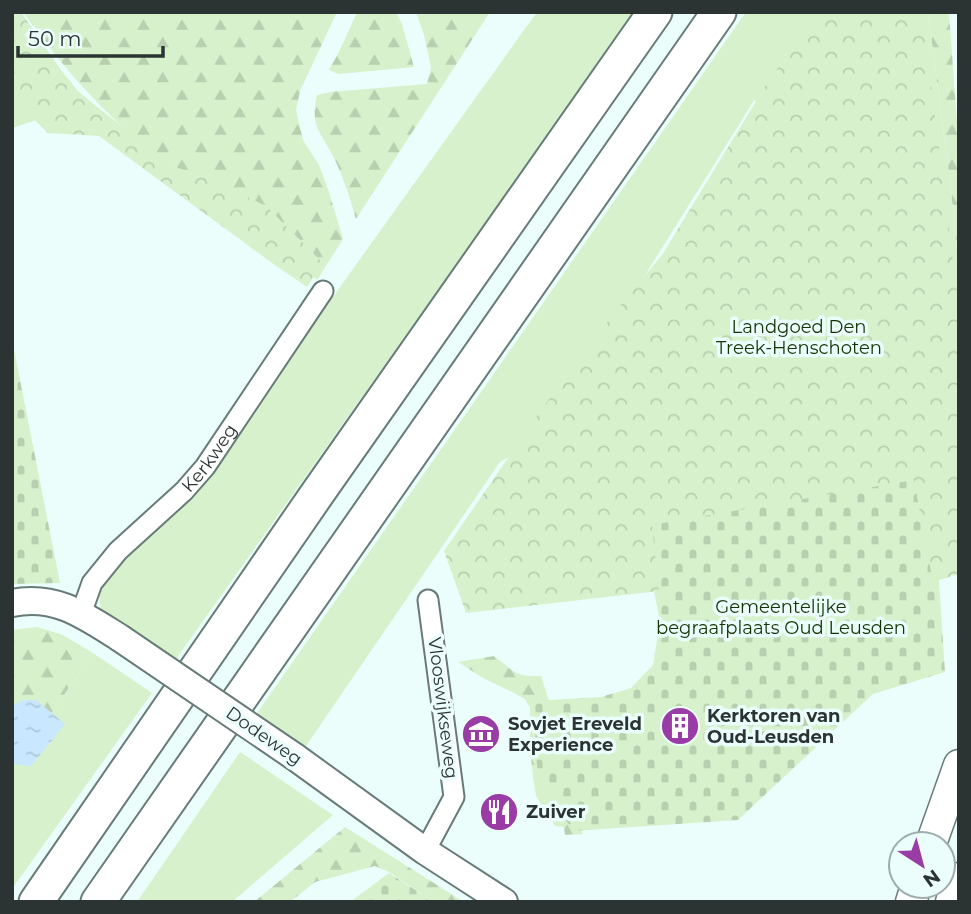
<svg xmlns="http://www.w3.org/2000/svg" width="971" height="914" font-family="Montserrat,sans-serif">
<defs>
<pattern id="forest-firs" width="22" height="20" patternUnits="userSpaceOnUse" patternTransform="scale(1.75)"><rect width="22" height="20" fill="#d6f1cc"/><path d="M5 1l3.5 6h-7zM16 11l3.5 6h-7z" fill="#b8cfb0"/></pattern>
<pattern id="cemetery-stones" width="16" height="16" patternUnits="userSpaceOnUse" patternTransform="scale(1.75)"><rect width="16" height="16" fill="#d6f1cc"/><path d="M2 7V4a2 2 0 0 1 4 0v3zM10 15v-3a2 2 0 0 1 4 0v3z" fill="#b8cfb0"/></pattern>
<pattern id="park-crowns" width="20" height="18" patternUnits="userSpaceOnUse" patternTransform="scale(1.75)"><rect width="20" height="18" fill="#d6f1cc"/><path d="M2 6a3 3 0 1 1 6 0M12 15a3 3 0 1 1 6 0" fill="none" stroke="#b8cfb0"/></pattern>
<pattern id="water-ripples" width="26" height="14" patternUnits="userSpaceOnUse" patternTransform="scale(1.75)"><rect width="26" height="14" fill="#c9e7ff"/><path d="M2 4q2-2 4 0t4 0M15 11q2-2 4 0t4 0" fill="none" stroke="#adc7db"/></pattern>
</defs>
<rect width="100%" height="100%" fill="#ecfefc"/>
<path fill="#d6f1cc" d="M537 12H635L174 662 101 612 99 594 102 584 320 315Z
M746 12H928L950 181 959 267V361L765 184 755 99 579 381 515 457 507 458 500 462 304 749 255 716Z
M12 85 52 115 12 128Z
M93 653 152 693 12 889V770Z
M240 752 333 815 232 902H137Z"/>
<path fill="url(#forest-firs)" d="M23 12H337L300 91 296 110 303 140 319 165 329 192 343 239 317 280C283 249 248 219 211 192 185 173 157 156 133 136 91 100 55 57 23 12Z
M357 12H396L402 24 414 67 338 74 329 70 340 50Z
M416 12H490L356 219C350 198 343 176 333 156 320 131 310 126 317 95L330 92 427 84 431 67 424 35Z
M928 12H949L959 150V267L950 181Z
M37 627 63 635 93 653 12 770V630Z
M494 656C513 670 514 677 541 676L551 707 574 821 583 834 565 835 564 827 555 826 536 796 533 777 530 748V708L525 699 514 693 483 678 458 662Z
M345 827 464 902H434L389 872 375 866 315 882 290 902H254Z"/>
<path fill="url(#cemetery-stones)" d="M12 339 60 583 12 584Z
M932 475 945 672 873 694 738 820 573 831 538 777 532 701 601 697 631 688 653 665 660 622 640 518Z
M389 873 434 902H350Z"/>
<path fill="url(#park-crowns)" d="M12 12H21L61 70 78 91 96 106 173 166 207 178 266 206 323 263 307 287 279 268 99 136 48 133 12 98Z
M817 12H922L959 308V574L933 582 914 480 652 525 659 591 466 613 444 551 541 410 615 312 662 255 766 85Z"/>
<path fill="url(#water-ripples)" d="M22 700H36L65 724 31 766 12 764V706Z"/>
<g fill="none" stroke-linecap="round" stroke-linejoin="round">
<g stroke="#677b79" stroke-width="23">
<g id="street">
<path id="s1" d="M81 614 92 583 118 551 184 491 205 467 323 291"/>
<path d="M425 851 454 797 428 600"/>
</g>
</g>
<g stroke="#677b79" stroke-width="30">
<path id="secondary" d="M12 603C56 594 85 616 120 638
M295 757 425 851 504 902"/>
</g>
<g stroke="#677b79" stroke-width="33">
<path id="primary" d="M931 844 959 765
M911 902 916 886
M951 902 959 878"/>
</g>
<g stroke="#677b79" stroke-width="37">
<path id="highway" d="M36 902 317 494 655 12
M98 902 719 12"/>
</g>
<use href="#street" stroke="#fff" stroke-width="19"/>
<use href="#secondary" stroke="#fff" stroke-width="26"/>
<use href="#primary" stroke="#fff" stroke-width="30"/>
<use href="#highway" stroke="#fff" stroke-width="33"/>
<g stroke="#677b79" stroke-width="30" stroke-linecap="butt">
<path id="secondary-bridge" d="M120 638 295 757"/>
</g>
<use href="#secondary-bridge" stroke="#fff" stroke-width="26"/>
</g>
<defs>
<g id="building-disc" transform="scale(2.0125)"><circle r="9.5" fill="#993ca6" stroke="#ecfefc"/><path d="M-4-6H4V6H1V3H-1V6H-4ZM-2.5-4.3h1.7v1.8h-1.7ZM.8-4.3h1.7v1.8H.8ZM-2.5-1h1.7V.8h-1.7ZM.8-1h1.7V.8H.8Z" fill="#fff"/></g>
<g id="museum-disc" transform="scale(2.0125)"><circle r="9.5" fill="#993ca6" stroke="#ecfefc"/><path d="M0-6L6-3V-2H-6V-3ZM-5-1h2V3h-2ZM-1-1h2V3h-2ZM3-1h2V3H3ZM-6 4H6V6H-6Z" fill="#fff"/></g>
<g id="restaurant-disc" transform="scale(2.0125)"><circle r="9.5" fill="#993ca6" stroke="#ecfefc"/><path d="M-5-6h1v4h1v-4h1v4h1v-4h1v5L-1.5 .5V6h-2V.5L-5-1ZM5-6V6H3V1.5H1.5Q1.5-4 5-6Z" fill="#fff"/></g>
</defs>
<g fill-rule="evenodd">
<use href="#building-disc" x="680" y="726"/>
<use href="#museum-disc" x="481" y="734"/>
<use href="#restaurant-disc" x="499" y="812"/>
</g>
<g text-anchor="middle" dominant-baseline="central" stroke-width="7" stroke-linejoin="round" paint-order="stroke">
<g font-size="18" fill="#143402" stroke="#ecfefc">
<text x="799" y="327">Landgoed Den<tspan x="799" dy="21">Treek-Henschoten</tspan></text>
<text x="781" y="607">Gemeentelijke<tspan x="781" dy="21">begraafplaats Oud Leusden</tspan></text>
</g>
<g font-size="18" fill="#2b3333" stroke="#ecfefc">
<text stroke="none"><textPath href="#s1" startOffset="205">Kerkweg</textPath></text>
<text transform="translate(443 708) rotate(83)">Vlooswijkseweg</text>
<text transform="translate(264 736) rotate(35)">Dodeweg</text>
</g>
<g font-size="18" font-weight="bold" fill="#2b3333" stroke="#ecfefc" text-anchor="start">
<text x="707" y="716">Kerktoren van<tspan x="707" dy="21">Oud-Leusden</tspan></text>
<text x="508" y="724">Sovjet Ereveld<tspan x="508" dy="21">Experience</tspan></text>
<text x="526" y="812">Zuiver</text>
</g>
</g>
<rect width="971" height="914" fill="none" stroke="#2b3333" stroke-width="28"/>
<g transform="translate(922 865) rotate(144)"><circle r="33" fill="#ecfefc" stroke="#9fadac" stroke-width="2"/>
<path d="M0-5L12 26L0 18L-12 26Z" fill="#993ca6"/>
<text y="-10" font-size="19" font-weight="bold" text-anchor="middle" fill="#2b3333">N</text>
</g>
<path d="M18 46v10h145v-10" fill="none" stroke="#2b3333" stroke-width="3.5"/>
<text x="28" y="46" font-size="21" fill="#2b3333" stroke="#ecfefc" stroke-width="5" paint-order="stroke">50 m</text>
</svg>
